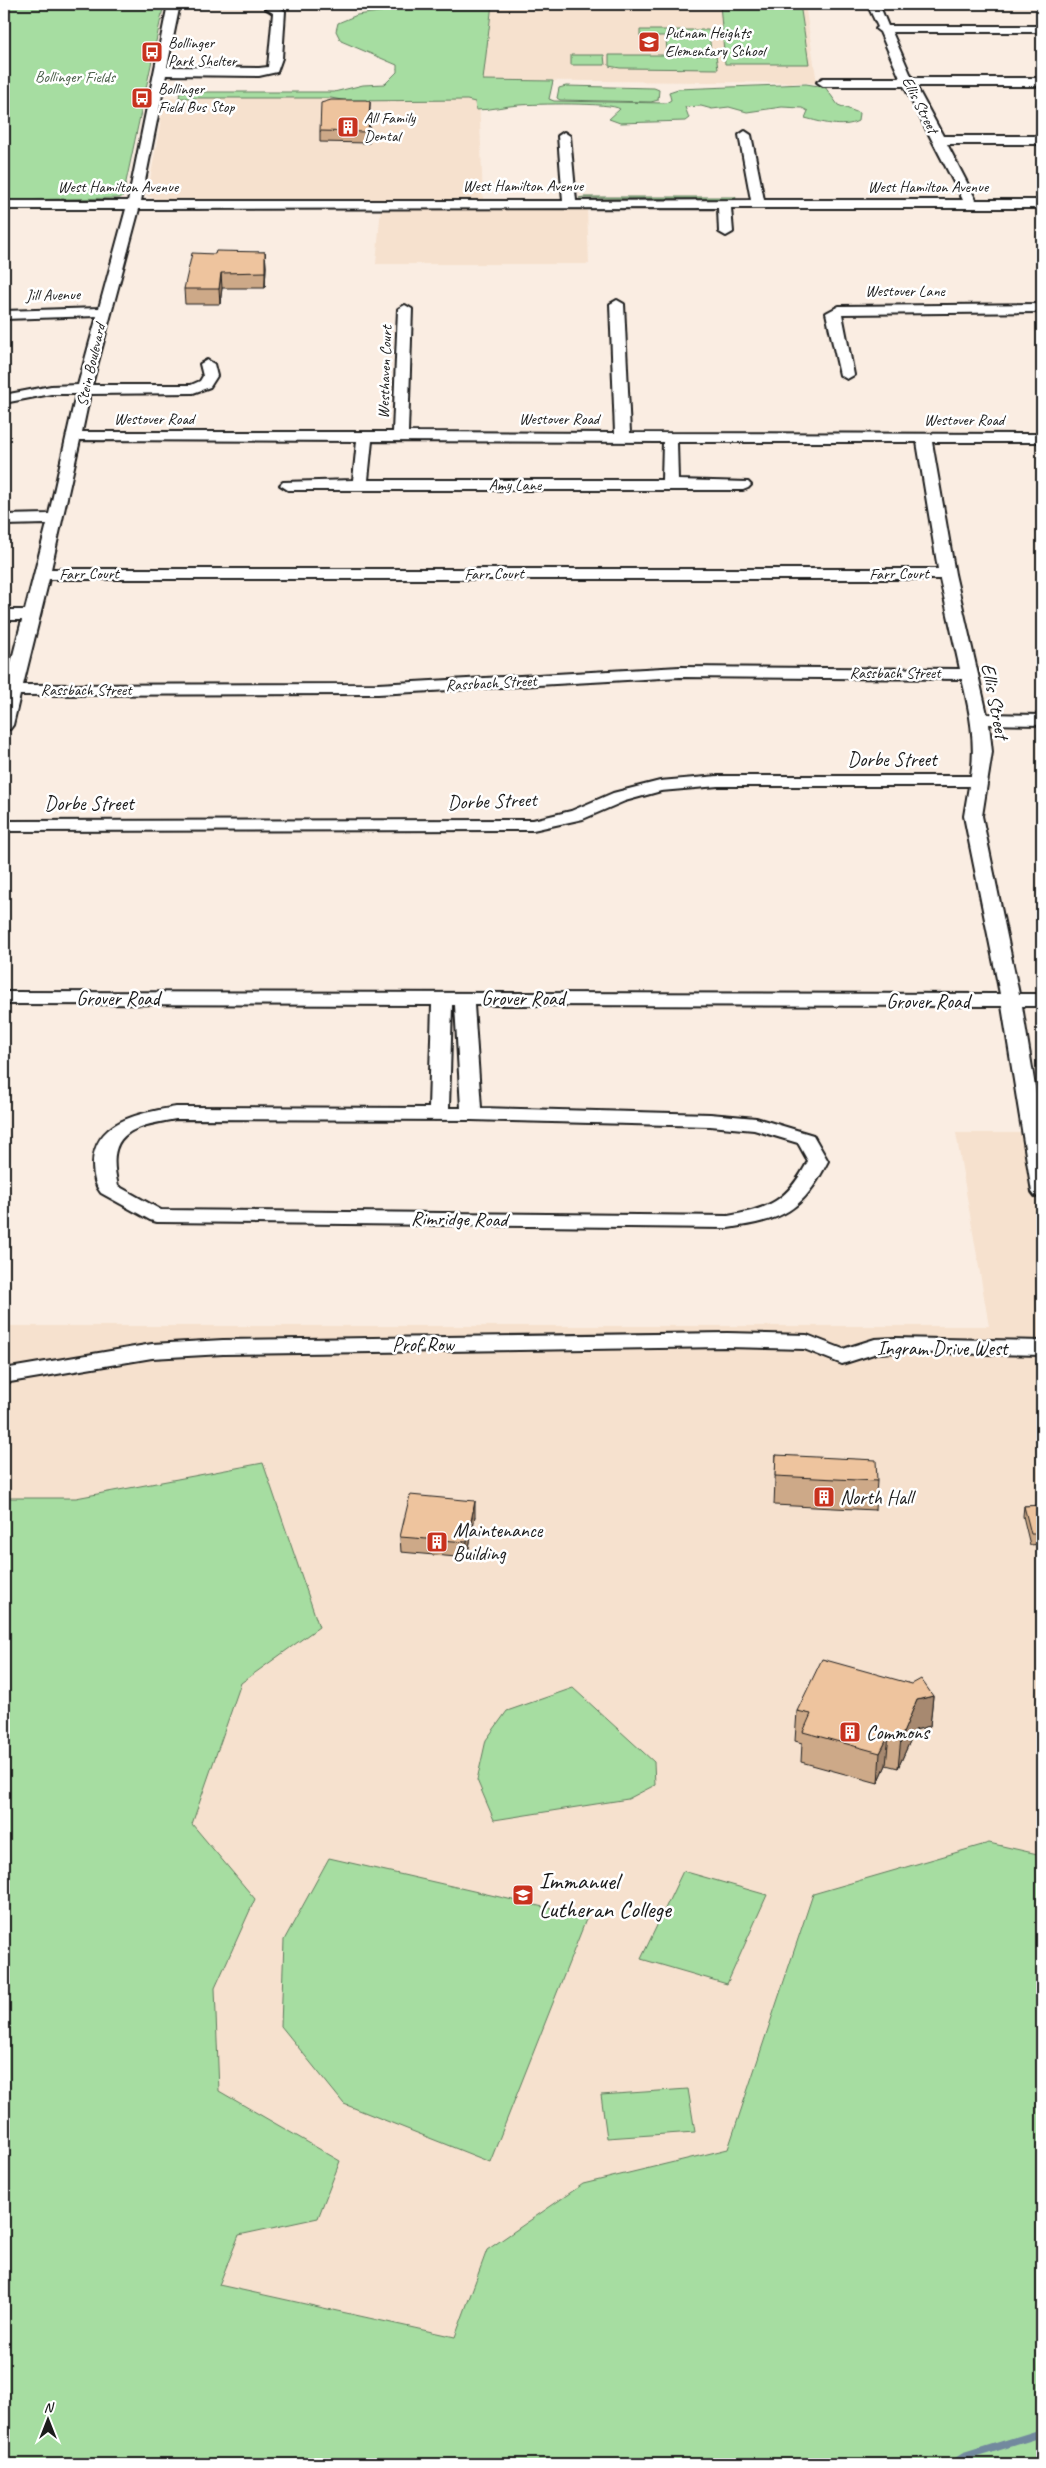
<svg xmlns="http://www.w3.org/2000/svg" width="1046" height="2468" font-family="Caveat,sans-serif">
<rect width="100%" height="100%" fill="#faede2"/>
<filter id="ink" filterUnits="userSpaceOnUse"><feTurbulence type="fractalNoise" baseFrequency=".02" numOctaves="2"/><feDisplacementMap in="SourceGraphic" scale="10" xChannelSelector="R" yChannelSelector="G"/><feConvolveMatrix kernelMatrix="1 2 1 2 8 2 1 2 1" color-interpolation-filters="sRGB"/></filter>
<g filter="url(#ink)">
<path fill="#f6e1ce" d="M492 4H805L817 83 482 80Z
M479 95 483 200H161L147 196 165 98Z
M381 207 587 208 589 264H376Z
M956 1133H1042V2464H4V1326H989Z"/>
<path fill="#a6dda1" stroke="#617c5e" d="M4 4H164L123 196 120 198 4 200Z
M397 4H492L483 80 553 81 549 99 554 101 666 103 671 100 669 92 678 89 806 84 825 87 838 105 859 113 858 121C843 129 821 122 805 118L808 111 802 108 782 107 747 112 729 107 712 109 701 106 685 107 689 118 685 121 620 123 609 119 620 109C611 102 534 104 519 105 504 106 491 110 476 110L475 102 467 100 347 101 331 98H179L180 92H334L363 85 385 84 397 72V65L341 41 336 31 338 23 357 15 394 10 398 6Z
M720 4H800L809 64H725Z
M640 30H709L711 54H667L666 36H640Z
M571 55H604L605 65H571Z
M609 55H716L718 69 620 68 609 66Z
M566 86 654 88 659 90 658 100 651 102 560 100 557 98 559 88Z
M736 197 735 199 579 198 584 197Z
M263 1463 319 1627 241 1683 192 1824 255 1899 215 1988 219 2091 340 2161 318 2218 239 2235 219 2285 455 2337 487 2250 583 2184 728 2149 813 1894 989 1843 1042 1855V2464H4V1498H76Z
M573 1688 654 1762 655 1785 628 1799 494 1820 477 1780 486 1740 507 1711Z
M329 1858 587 1917 490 2162 344 2104 281 2026 284 1940Z
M683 1871 767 1895 727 1984 641 1959Z
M688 2089 695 2132 607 2138 601 2095Z"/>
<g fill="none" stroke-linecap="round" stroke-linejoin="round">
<path stroke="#72899e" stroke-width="8" d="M953 2464 964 2457 1042 2433"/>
<g stroke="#1c1c1c" stroke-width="4">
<path id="minor" d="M168 4H180L167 67 259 68 268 67 273 13 265 8V4H273L285 11 282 58 277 72 259 76 166 75 141 201H563L558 136 564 132 570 136 576 201 751 200 739 135 745 131 751 135 764 200H963L904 86H823L817 82 823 78H900L880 32 876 29 878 27 867 4H879L888 26H1042V32H892L912 78H1042V86H916L943 136H1042V144H947L976 200H1042V208H731L733 232 726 236 719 232 718 208 139 209 92 385H191L200 381 203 376 200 364 207 360 214 364 217 376 210 387 193 393 90 394 82 432H393L398 309 405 305 412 309 408 432 615 433 610 304 617 300 624 304 630 433 1042 434V442H932L955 574 987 714 1042 715V725L989 724 992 752 982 816 1019 994H1042V1006H1022L1042 1130V1198L1035 1196 1032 1192 1002 1006 474 1005 481 1108 710 1114 756 1118 813 1135 828 1161C802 1212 783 1220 728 1228L157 1222 150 1220 101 1193C95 1186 93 1173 93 1164 94 1120 141 1113 176 1107L429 1108 432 1005 4 1004V992L1000 994 964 816 969 786H718L661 791 625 801 583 819 533 830 4 831V821L533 820 571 811 613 793 660 781 718 776H971C976 742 970 712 962 679L680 677 378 694 20 695 13 725 10 729 4 730V690L22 620H4V610H25L47 524 4 525V515L49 514 76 394H51L4 403V395L51 386 78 385 97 316 4 319V311L99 308 126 209H4V201H128ZM80 440 357 441 353 480 283 482 280 485 288 490H743L748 488 751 485 748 482 678 480 677 442H917L938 569H51ZM372 441 663 442 662 480H368ZM49 579H940L960 669 680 667 378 684 23 685ZM452 1005H455L461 1108H449ZM176 1119 471 1120 710 1126 754 1130 798 1143 808 1161C788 1200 770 1209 728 1216L161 1210 118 1186C105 1133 130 1127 176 1119Z
M1042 304V312L842 314 854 375 847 379 840 375 826 313 839 306Z
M727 1333 807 1335 843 1349 875 1339 895 1338 1042 1341V1355L895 1352 877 1353 842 1364 804 1349 727 1347 223 1354 152 1358 4 1383V1369L152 1344 223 1340Z"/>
</g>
<use href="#minor" fill="#fff" fill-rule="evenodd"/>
</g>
<path fill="#cda988" stroke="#1c1c1c" d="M370 113 369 143 320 142V131Z
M265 252 266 267 265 288H222L220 304H185L184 289 215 254Z
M776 1455 877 1481 875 1510 774 1505Z
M1042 1505V1544L1030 1545 1023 1516 1024 1506Z
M475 1516 467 1558 401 1552 400 1537Z
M933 1696 930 1726 915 1730 898 1768 886 1765 878 1783 801 1762 802 1743 795 1741 797 1711Z"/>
<path fill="#a7896f" stroke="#1c1c1c" d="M370 102V113L369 143 368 132Z
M265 252 266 267 265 288Z
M221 273 222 288 220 304 219 289Z
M475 1501V1516L467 1558V1542Z
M933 1696 930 1726 915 1730 898 1768 901 1738 917 1700Z
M889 1735 886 1765 878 1783 880 1753Z"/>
<path fill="#eec49e" stroke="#1c1c1c" d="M331 100H366L370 102 368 132 320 131 321 103Z
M216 251 265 252V272L221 273 219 289H184L192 253 215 254Z
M776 1455 876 1460 877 1481 775 1476Z
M410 1495 475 1501 467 1542 400 1537Z
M1042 1505V1534H1031L1024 1506Z
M822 1659 912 1684 921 1679 933 1696 917 1700 901 1738 889 1735 880 1753 803 1732 811 1714 797 1711Z"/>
</g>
<defs>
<g id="school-square" transform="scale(1.125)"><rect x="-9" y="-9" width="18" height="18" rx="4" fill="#c8321e" stroke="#fff"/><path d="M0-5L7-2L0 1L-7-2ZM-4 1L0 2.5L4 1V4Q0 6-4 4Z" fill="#fff"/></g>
<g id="bus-square" transform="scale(1.125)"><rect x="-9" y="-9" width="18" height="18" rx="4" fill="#c8321e" stroke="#fff"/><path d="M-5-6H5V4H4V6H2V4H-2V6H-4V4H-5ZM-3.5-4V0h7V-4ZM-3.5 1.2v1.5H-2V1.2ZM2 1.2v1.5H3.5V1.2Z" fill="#fff"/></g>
<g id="building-square" transform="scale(1.125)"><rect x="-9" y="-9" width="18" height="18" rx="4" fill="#c8321e" stroke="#fff"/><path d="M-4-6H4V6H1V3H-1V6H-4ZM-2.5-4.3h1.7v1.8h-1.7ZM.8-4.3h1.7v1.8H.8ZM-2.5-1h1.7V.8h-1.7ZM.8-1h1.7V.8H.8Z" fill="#fff"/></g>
<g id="university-square" transform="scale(1.125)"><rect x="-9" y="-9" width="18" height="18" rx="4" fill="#c8321e" stroke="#fff"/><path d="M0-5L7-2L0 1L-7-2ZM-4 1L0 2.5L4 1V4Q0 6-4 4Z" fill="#fff"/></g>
</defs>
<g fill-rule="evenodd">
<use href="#school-square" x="649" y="42"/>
<use href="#bus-square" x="152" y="52"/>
<use href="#bus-square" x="142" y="98"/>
<use href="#building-square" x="348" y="127"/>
<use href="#building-square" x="824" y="1497"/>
<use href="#building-square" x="437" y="1542"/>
<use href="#building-square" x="850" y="1732"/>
<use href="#university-square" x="523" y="1895"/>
</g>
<g text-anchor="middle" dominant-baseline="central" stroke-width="5" stroke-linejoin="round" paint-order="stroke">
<g font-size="16" fill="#1c1c1c" stroke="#fff" text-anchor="start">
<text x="665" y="33">Putnam Heights<tspan x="665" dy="18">Elementary School</tspan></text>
<text x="168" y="43">Bollinger<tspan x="168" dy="18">Park Shelter</tspan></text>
<text x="158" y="89">Bollinger<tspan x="158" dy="18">Field Bus Stop</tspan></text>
<text x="364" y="118">All Family<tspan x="364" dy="18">Dental</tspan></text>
</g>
<g font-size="16" fill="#4c604b" stroke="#fff">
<text x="75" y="77">Bollinger Fields</text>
</g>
<g font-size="16" fill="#1c1c1c" stroke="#fff">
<text transform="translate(920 105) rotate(63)">Ellis Street</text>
<text x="523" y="186">West Hamilton Avenue</text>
<text x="118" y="187">West Hamilton Avenue</text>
<text x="928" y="187">West Hamilton Avenue</text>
<text x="905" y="291">Westover Lane</text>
<text transform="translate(53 295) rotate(-1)">Jill Avenue</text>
<text transform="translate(91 365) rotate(-77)">Stein Boulevard</text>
<text transform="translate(385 372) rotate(-88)">Westhaven Court</text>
<text x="154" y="419">Westover Road</text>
<text x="559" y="419">Westover Road</text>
<text x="964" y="420">Westover Road</text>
<text x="515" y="485">Amy Lane</text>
<text x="89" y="574">Farr Court</text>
<text x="494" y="574">Farr Court</text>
<text x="899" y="574">Farr Court</text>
<text x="895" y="673">Rassbach Street</text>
<text transform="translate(491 683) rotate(-3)">Rassbach Street</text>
<text x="86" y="690">Rassbach Street</text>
</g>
<g font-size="20" fill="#1c1c1c" stroke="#fff">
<text transform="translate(995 701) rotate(79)">Ellis Street</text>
<text x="892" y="759">Dorbe Street</text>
<text transform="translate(492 801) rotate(-2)">Dorbe Street</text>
<text x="89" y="803">Dorbe Street</text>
<text x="118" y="998">Grover Road</text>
<text x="523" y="998">Grover Road</text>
<text x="928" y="1001">Grover Road</text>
<text transform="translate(459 1219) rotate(1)">Rimridge Road</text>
<text x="423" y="1344">Prof Row</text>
<text x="942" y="1348">Ingram Drive West</text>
</g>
<g font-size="20" fill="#1c1c1c" stroke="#fff" text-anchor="start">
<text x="840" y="1497">North Hall</text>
<text x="453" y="1530">Maintenance<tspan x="453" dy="23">Building</tspan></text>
<text x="866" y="1732">Commons</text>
</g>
<g font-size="24" fill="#1c1c1c" stroke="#fff" text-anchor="start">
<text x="539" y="1881">Immanuel<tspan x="539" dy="28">Lutheran College</tspan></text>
</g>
</g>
<rect width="1046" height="2468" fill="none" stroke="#fff" stroke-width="20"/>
<rect x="10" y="10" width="1026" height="2448" fill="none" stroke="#1c1c1c" stroke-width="2" filter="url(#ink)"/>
<g transform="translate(48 2420)" stroke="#ffffff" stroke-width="4" paint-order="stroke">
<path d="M0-4L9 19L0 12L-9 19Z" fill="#1c1c1c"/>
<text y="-8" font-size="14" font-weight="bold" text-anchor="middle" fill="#1c1c1c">N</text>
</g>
</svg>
